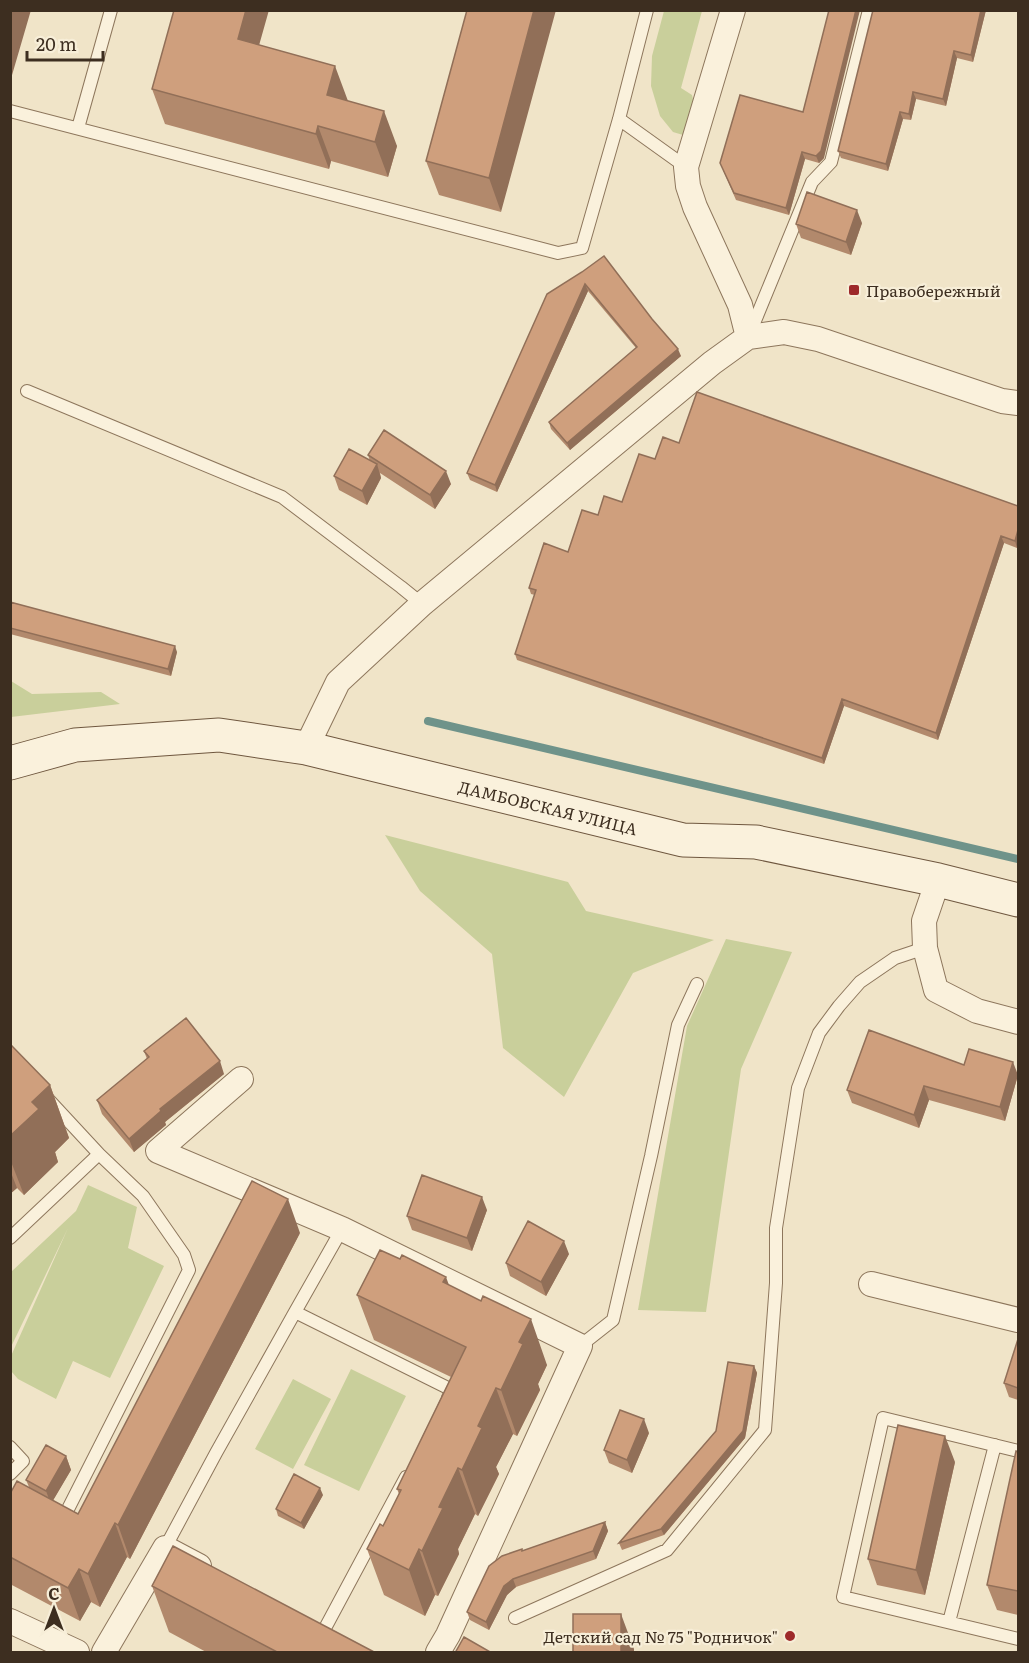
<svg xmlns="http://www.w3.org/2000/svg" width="1029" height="1663" font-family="Literata,serif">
<rect width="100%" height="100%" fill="#f0e4c8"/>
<path fill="#c9cf9b" d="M664 11H702L681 88 692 95C696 110 693 125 683 135L673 132 660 116 651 86 652 56Z
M11 681 32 694 101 692 120 704 11 717Z
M385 835 568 882 586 911 714 940 633 973 564 1097 503 1048 492 954 420 891Z
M726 939 792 952 741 1069 706 1312 638 1310 687 1026Z
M88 1185 137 1207 128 1248 164 1266 110 1378 73 1361 56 1399 18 1379 11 1371V1356L68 1228 11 1347V1272L76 1211Z
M351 1369 406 1396 359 1491 304 1465Z
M293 1379 331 1399 293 1469 255 1449Z"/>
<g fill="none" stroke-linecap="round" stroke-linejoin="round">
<path stroke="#6f938a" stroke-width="8" d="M428 721 1018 859"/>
<g stroke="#8d765c" stroke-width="14">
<path id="lane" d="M10 111 558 253 582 248 619 119 647 10
M619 119 686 167
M78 128 111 10
M750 333 812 182 831 162 869 10
M27 391 282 497 401 587 422 604
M48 1099 99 1154 143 1196 184 1255 189 1270 63 1519 61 1518
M342 1229 295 1312 452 1390 448 1398
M10 1238 99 1154
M580 1346 613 1320 651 1156 678 1025 697 984
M10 1447 23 1461 10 1474
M1018 1451 883 1418 843 1597 1018 1639
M165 1548 216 1453 295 1312
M515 1618 667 1550 765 1430 776 1283V1228L798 1088 819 1033 839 1006 860 982 895 958 925 948
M949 1622 995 1445
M323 1632 406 1477"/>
</g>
<g stroke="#8d765c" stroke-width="26">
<path id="street" d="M733 10 686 167 688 186 695 207 740 305 748 337
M306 748 338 682 422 604 712 363 748 337 784 332 818 339 1002 401 1018 403
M938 880 924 921 925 948 936 990 977 1011 1018 1022
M241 1079 158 1151 342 1229 580 1346 448 1635 438 1652
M871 1284 1018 1320
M10 1621 77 1652
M104 1652 165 1548 199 1566"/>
</g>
<g stroke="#6f573f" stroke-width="35">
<g id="secondary">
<path id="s1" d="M10 763 75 745 219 735 306 748 683 840 756 842 938 880 1018 900"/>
</g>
</g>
<use href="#lane" stroke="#faf1dc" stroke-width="12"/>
<use href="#street" stroke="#faf1dc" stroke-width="24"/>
<use href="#secondary" stroke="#faf1dc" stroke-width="33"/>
</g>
<path fill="#b2896c" d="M467 10 501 212 439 195 426 161Z
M873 10H986L973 62 957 58 946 106 916 99 911 120 903 119 888 171 841 158 838 151Z
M259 45 348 101 397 146 388 177 331 161 329 169 165 124 152 89Z
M740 95 824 158 819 163 805 159 789 215 736 200 723 170Z
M862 223 851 255 801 238 796 224Z
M582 272 681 356 570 450 551 429 549 422 636 348 588 291 497 492 470 480 467 473Z
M679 443 1018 506V544L1017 548 1004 543 938 740 844 706 824 764 517 660 515 654 535 595 531 594 529 588 568 552 598 515 622 502 655 459Z
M368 455 451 484 435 509 380 473 381 478 367 505 339 490 334 476 370 461Z
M10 602 177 652 171 676 10 634Z
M10 1047 50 1085 69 1138 55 1152 58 1162 24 1195 17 1188 10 1194Z
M144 1051 224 1074 165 1122 166 1125 134 1152 102 1114 97 1100 147 1059Z
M964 1065 1018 1075 1005 1121 929 1100 919 1128 852 1103 847 1090Z
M487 1210 472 1251 412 1230 407 1216Z
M300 1233 130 1559 127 1557 100 1607 91 1602 80 1621 10 1584V1494L29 1487 26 1480 66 1456 71 1470 53 1500 78 1514Z
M569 1254 546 1296 510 1276 506 1263Z
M449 1285 547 1365 538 1384 540 1390 517 1436 513 1434 496 1467 499 1474 478 1516 475 1514 458 1549 459 1554 438 1596 435 1595 425 1616 384 1595 367 1549 383 1526 399 1494 397 1489 451 1377 374 1340 357 1295Z
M1018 1339V1400L1009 1397 1004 1383Z
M754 1366 757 1373 745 1438 664 1535 622 1550 619 1543 716 1431Z
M649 1433 632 1473 609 1463 604 1450Z
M1018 1452V1615L997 1610 987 1585Z
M955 1462 925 1595 877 1585 868 1559Z
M323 1495 304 1529 278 1516 276 1509Z
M605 1522 608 1531 596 1559 516 1587 507 1595 489 1630 470 1620 467 1612 522 1551Z
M152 1586 376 1653H208L169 1632Z"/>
<path fill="#916f58" d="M10 10H31L10 82Z
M246 10H269L251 74 238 39Z
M534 10H556L501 212 489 178Z
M856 10H860L824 158 819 163 816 156Z
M981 10H986L973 62 971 55Z
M954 51 957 58 946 106 943 99Z
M335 66 348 101 327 95Z
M913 92 916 99 911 120 909 114Z
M384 111 397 146 388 177 375 142Z
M900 112 903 119 888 171 886 164Z
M318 126 331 161 329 169 316 134Z
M802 152 805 159 789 215 786 208Z
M857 210 862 223 851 255 846 242Z
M585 284 588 291 497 492 495 485Z
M678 349 681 356 570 450 567 443Z
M377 464 381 478 367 505 362 491Z
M446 471 451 484 435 509 430 495Z
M1018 530V544L1017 548 1015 541Z
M1001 536 1004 543 938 740 936 733Z
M175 646 177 652 171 676 168 669Z
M842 699 844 706 824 764 822 758Z
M220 1061 224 1074 165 1122 166 1125 134 1152 129 1139 160 1109Z
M1013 1062 1018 1075 1005 1121 1000 1107Z
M50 1085 69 1138 55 1152 58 1162 24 1195 10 1159V1136L32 1102Z
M924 1086 929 1100 919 1128 914 1115Z
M10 1170 17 1188 10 1194Z
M482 1197 487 1210 472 1251 467 1238Z
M288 1199 300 1233 130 1559 118 1525Z
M564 1241 569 1254 546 1296 541 1282Z
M446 1277 463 1323 443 1282Z
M531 1319 547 1365 538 1384 540 1390 517 1436 501 1390 519 1342Z
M754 1366 757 1373 745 1438 664 1535 661 1529Z
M496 1388 513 1434 496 1467 499 1474 478 1516 462 1470 478 1426Z
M644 1419 649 1433 632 1473 627 1460Z
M945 1436 955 1462 925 1595 916 1570Z
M66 1456 71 1470 51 1504 46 1491Z
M458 1468 475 1514 458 1549 459 1554 438 1596 422 1551 439 1507Z
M320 1488 323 1495 304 1529 301 1523Z
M605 1522 608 1531 596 1559 593 1551Z
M115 1523 127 1557 100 1607 88 1574Z
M419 1549 435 1595 425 1616 409 1570Z
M79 1569 91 1602 80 1621 68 1588Z
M513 1579 516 1587 507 1595 489 1630 486 1622 504 1586Z
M621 1614 634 1649V1653H621Z"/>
<path fill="#cf9f7d" stroke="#916f58" stroke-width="1.5" d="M174 10H246L238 39 335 66 327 95 384 111 375 142 318 126 316 134 152 89Z
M467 10H534L489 178 426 161Z
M829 10H856L821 151 816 156 802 152 786 208 734 193 720 163 740 95 803 112Z
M873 10H981L971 55 954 51 943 99 913 92 909 114 900 112 886 164 838 151Z
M807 192 857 210 846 242 796 224Z
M604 256 652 319 678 349 567 443 549 422 637 347 585 284 495 485 467 473 547 294 582 272Z
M697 392 1018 506V530L1015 541 1001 536 936 733 842 699 822 758 515 654 536 590 529 588 544 543 568 552 582 510 598 515 604 496 622 502 639 454 655 459 663 437 679 443Z
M384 430 446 471 430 495 368 455Z
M349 449 377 464 362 491 334 476Z
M10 602 175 646 168 669 10 628Z
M186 1018 220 1061 160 1109 161 1111 129 1139 97 1100 149 1057 144 1051Z
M869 1030 964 1065 969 1049 1013 1062 1000 1107 924 1086 914 1115 847 1090Z
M12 1046 50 1085 32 1102 39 1109 10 1136V1047Z
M422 1175 482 1197 467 1238 407 1216Z
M252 1181 288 1199 118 1525 115 1523 88 1574 79 1569 68 1588 10 1557V1494L17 1481 78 1514Z
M528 1221 564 1241 541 1282 506 1263Z
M380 1250 400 1259 402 1255 446 1277 443 1282 481 1301 483 1296 531 1319 519 1342 523 1344 501 1390 496 1388 478 1426 482 1428 462 1470 458 1468 439 1507 443 1508 422 1551 419 1549 409 1570 367 1549 380 1524 383 1526 401 1490 397 1489 466 1347 357 1295Z
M1018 1339V1388L1004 1383Z
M728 1362 754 1366 743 1431 661 1529 619 1543 716 1431Z
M620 1410 644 1419 627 1460 604 1450Z
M898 1425 945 1436 916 1570 868 1559Z
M46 1445 66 1456 46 1491 26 1480Z
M1016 1451 1018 1452V1591L987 1585Z
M294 1474 320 1488 301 1523 276 1509Z
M605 1522 593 1551 513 1579 504 1586 486 1622 467 1612 489 1566 502 1556 522 1549V1551Z
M173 1546 376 1653H279L152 1586Z
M573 1614H621V1653H573Z
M464 1637 492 1653H455Z"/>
<g fill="#9e2a2b" stroke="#f7eed8" stroke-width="2">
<rect x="848" y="284" width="12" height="12" rx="3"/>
<circle cx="790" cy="1636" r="6"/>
</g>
<g text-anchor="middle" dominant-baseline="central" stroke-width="4.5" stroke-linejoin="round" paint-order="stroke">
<g font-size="16" fill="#3d2e20" stroke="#f7eed8" text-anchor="start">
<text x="866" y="290">Правобережный</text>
<text x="778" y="1636" text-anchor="end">Детский сад № 75 "Родничок"</text>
</g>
<g font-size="16" fill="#3d2e20" stroke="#f7eed8">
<text stroke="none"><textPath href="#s1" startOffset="549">ДАМБОВСКАЯ УЛИЦА</textPath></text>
</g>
</g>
<rect width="1029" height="1663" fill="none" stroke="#3d2e20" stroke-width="24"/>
<g transform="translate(54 1609)" stroke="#f7eed8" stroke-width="4.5" paint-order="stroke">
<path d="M0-4.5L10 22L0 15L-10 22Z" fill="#3d2e20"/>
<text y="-9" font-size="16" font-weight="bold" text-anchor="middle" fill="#3d2e20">С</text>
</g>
<path d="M27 51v9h76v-9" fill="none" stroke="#3d2e20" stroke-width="3"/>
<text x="36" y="51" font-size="18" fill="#3d2e20" stroke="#f7eed8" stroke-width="4.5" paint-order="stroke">20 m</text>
</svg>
